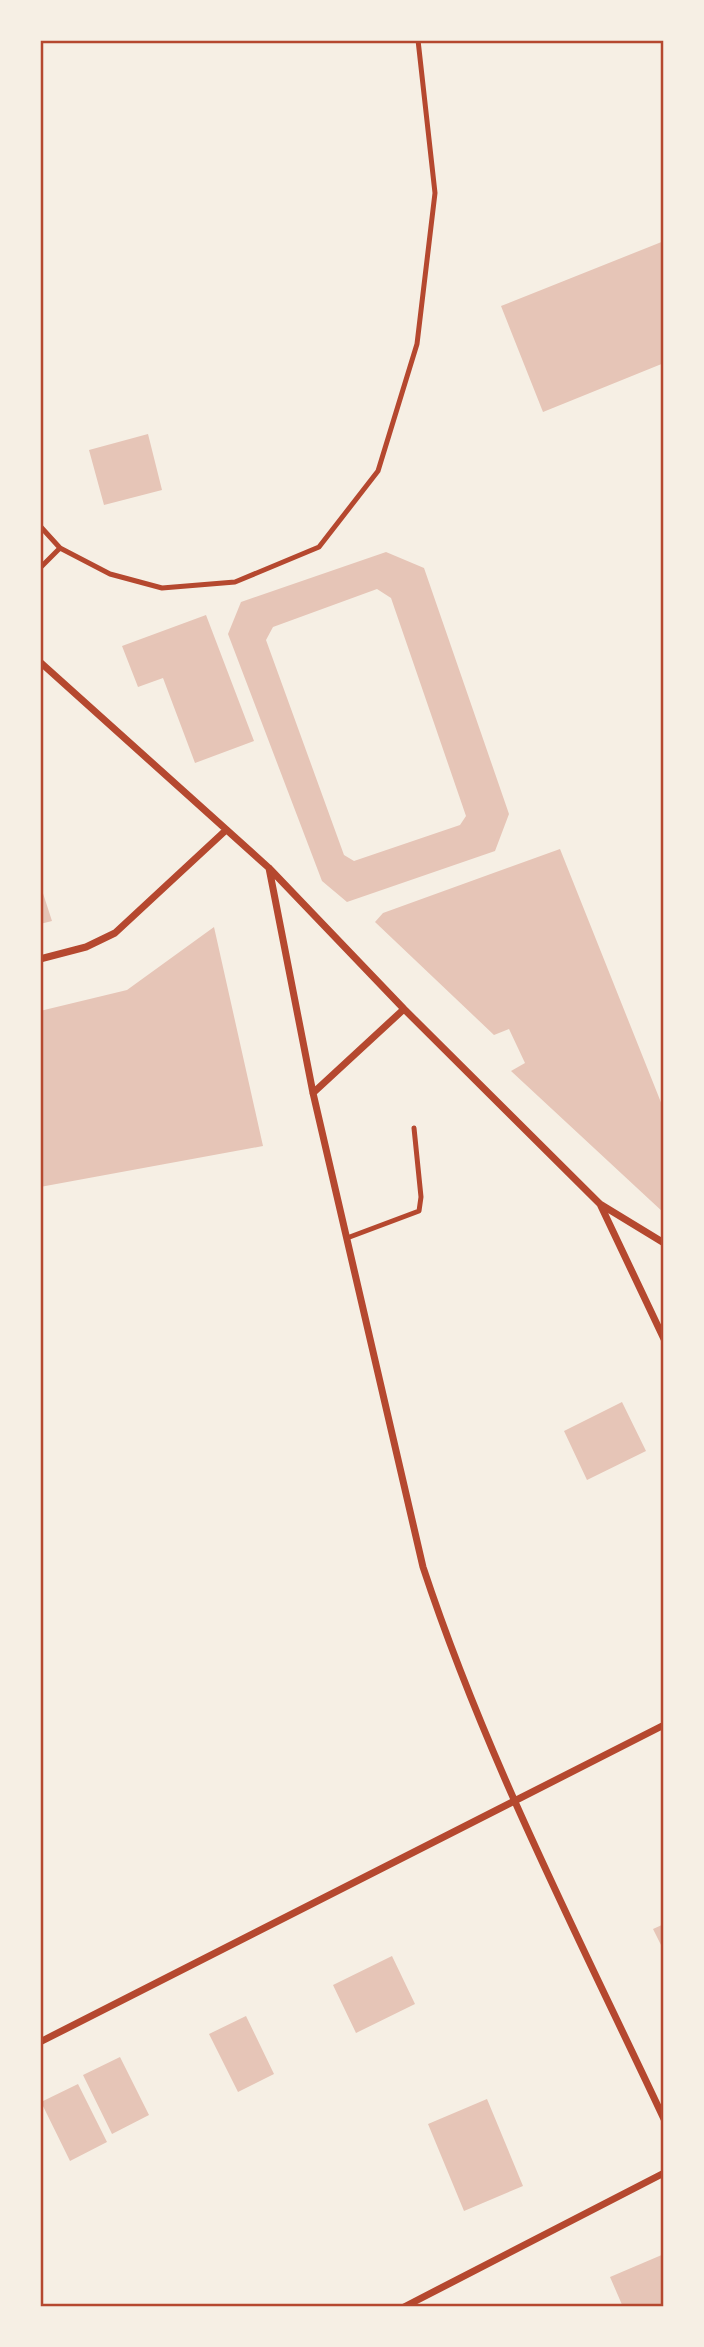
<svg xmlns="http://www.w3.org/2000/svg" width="704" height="2347" font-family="Overpass,sans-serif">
<rect width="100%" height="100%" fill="#f6efe4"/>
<path fill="#e6c5b7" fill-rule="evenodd" d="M664 241V363L543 412 501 306Z
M148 434 162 490 104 505 89 450Z
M386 552 424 568 509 814 495 851 347 902 322 881 228 634 241 602ZM377 589 391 598 466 816 460 825 354 861 344 855 266 640 273 627Z
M206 615 254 741 195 763 163 678 138 687 122 646Z
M560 849 664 1110V1213L511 1071 525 1063 509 1029 494 1035 375 922 383 913Z
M40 884 52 921 40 924Z
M214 927 263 1146 40 1187V1011L127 990Z
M622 1402 646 1451 587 1480 564 1431Z
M664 1924V1951L653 1929Z
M392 1956 415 2004 356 2033 333 1985Z
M246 2016 274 2074 238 2092 209 2034Z
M120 2057 149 2115 112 2134 83 2075Z
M78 2084 107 2142 70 2161 41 2102Z
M487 2099 523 2186 464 2211 428 2124Z
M664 2254V2307H623L610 2277Z"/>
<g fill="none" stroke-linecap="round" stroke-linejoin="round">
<path stroke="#b5482f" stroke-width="5" d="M40 526 60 548
M40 568 60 548 110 574 162 588 235 582 319 547 378 471 417 344 435 193 418 40
M347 1238 419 1211 421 1197 414 1128"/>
<path stroke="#b5482f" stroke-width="7" d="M40 662 269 868 404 1009 600 1204 664 1243
M269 868 313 1093 423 1567C486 1758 579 1938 664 2119
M40 959 86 947 115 933 225 831
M313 1093 404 1009
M600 1204 664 1339
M40 2042 664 1725
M404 2307 664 2173"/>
</g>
<rect width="704" height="2347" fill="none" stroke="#f6efe4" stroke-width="84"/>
<rect x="42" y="42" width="620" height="2263" fill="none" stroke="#b5482f" stroke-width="2.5"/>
</svg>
